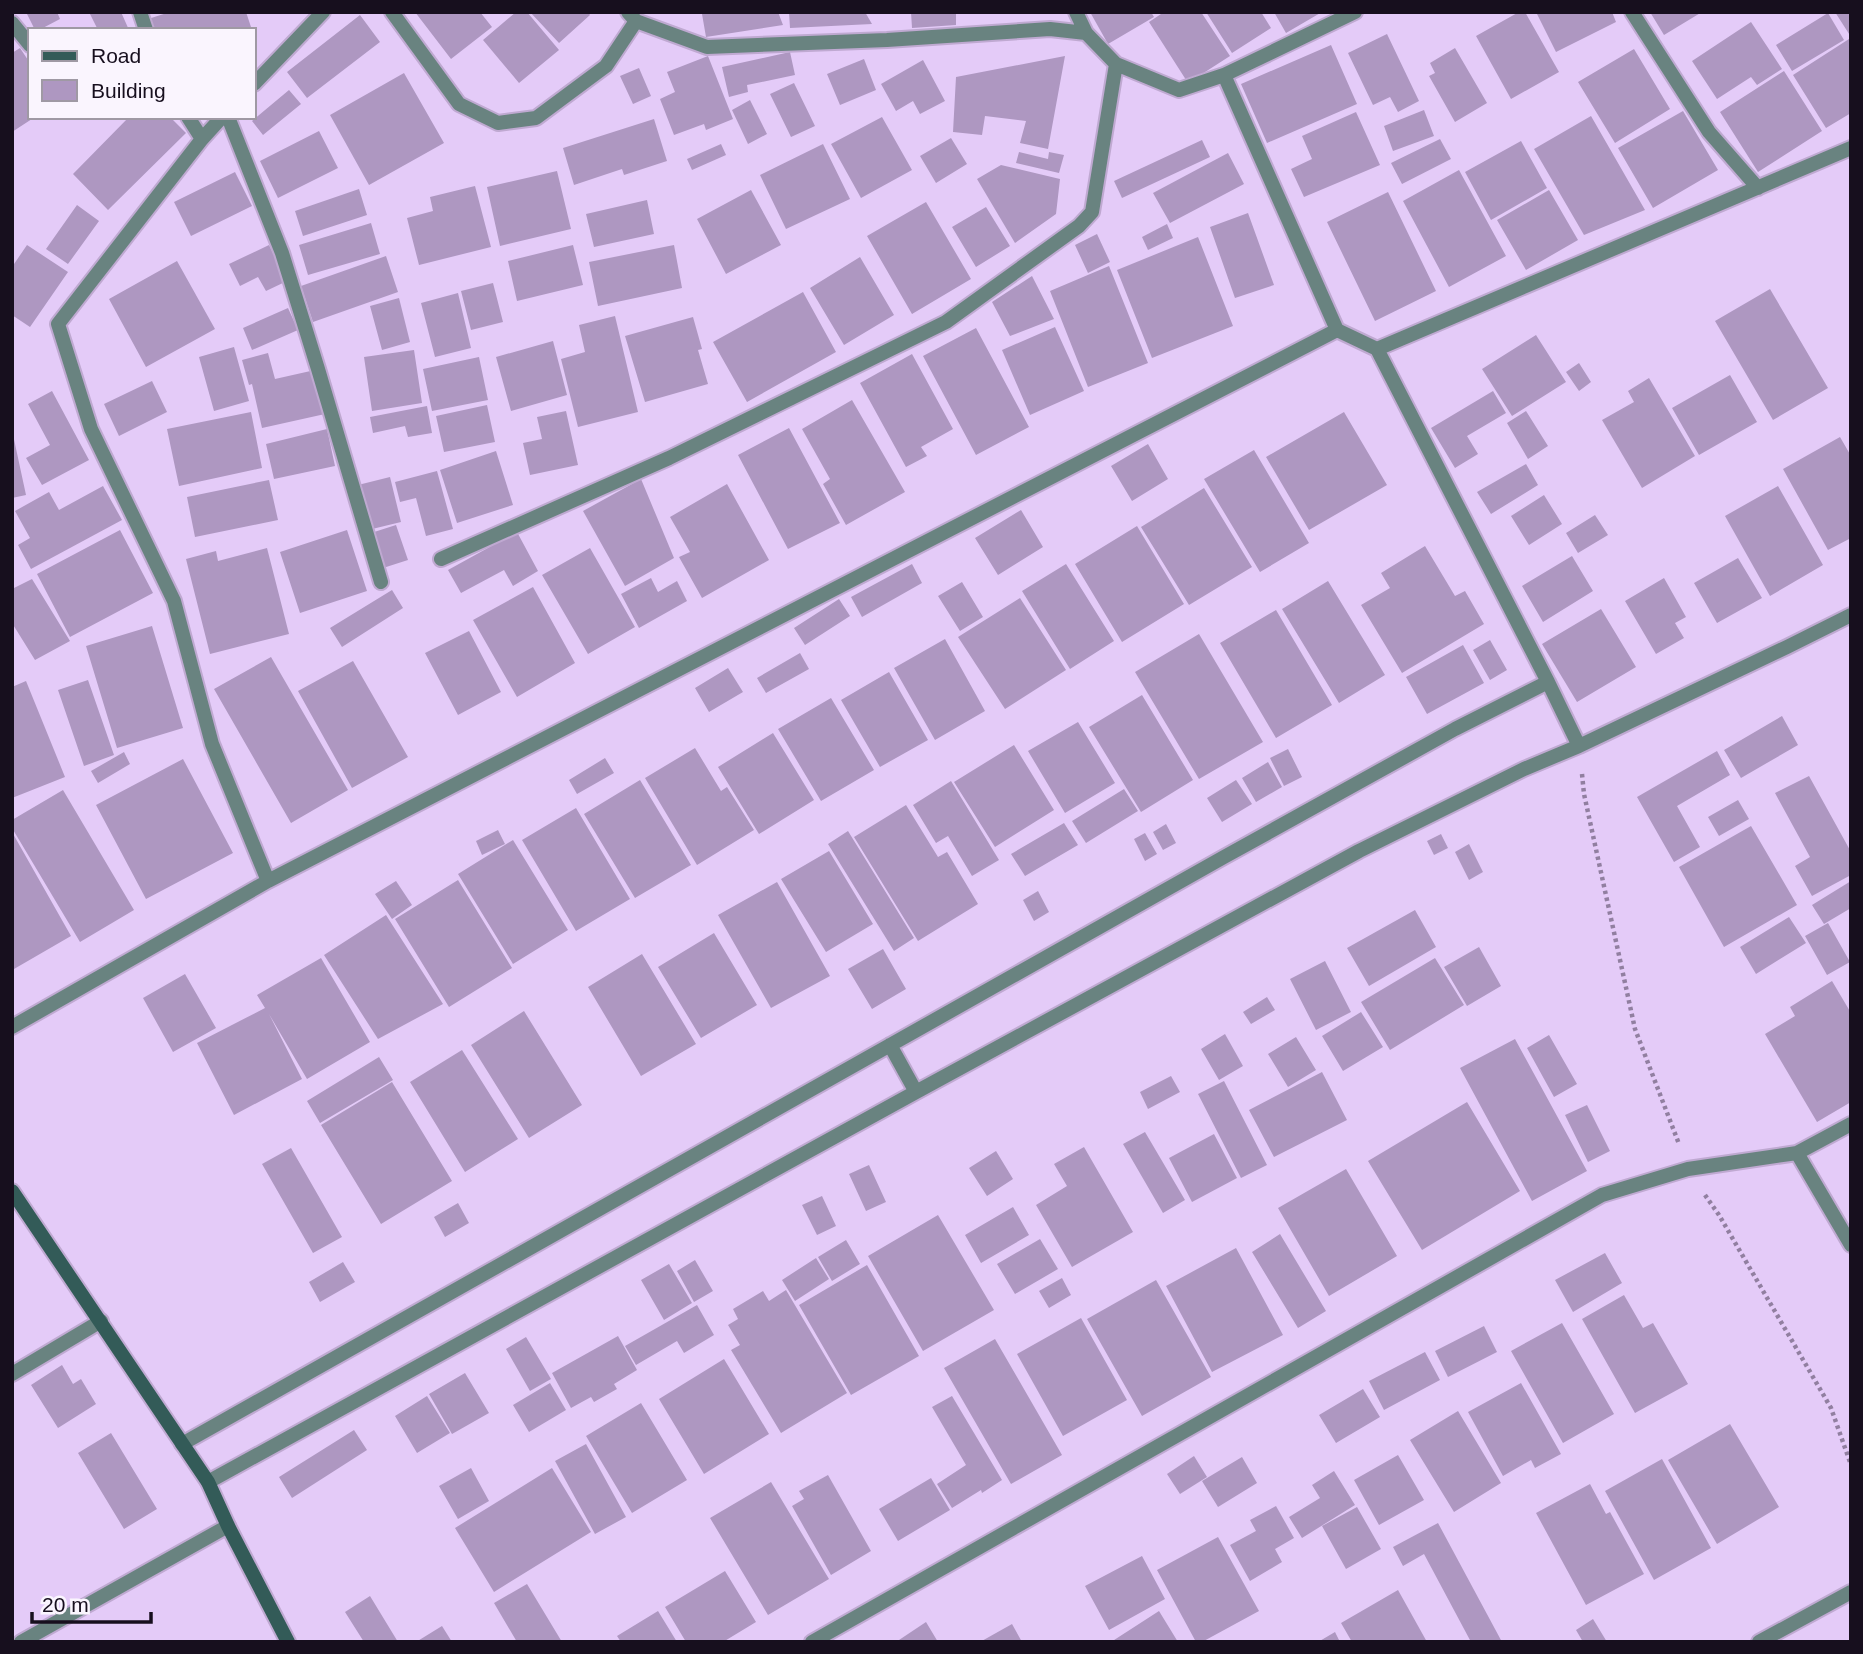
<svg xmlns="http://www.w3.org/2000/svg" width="1863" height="1654" font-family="Helvetica,sans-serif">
<rect width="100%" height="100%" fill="#e4cbf8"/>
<path fill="#ae97c1" d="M26 12H57L60 19 39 30H35Z
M89 12H121L129 30H98Z
M170 12H246L252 30H151L148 19Z
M415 12H480L492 27 451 59Z
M516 12H527L559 50 519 83 483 40Z
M530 12H588L590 15 559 43Z
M713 12H778L783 25 706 37 702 14Z
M789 12H865L872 24 790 28Z
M911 12H956V25L912 28Z
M1090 12H1151L1154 17 1108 44Z
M1164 12H1201L1230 56 1188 83 1149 22Z
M1206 12H1261L1271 28 1232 53Z
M1274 12H1322L1286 33Z
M1519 12H1525L1559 72 1511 99 1476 36Z
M1536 12H1612L1616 22 1556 52Z
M1650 12H1702L1664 35Z
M1835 12H1851V37Z
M1828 13 1844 40 1792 71 1776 45Z
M360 15 380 42 307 98 287 72Z
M1751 22 1782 69 1757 85 1751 77 1717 99 1692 61Z
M1387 34 1419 101 1398 112 1390 97 1373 105 1348 53Z
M1849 39 1851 41V113L1826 128 1793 75Z
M1331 45 1357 104 1267 143 1241 84Z
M20 48 30 63V117H35L12 132V53Z
M1455 48 1487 103 1455 122 1429 76 1435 73 1430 63Z
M1634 49 1670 109 1615 143 1578 82Z
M790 52 795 75 747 85 748 92 729 97 722 67Z
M708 56 733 119 706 130 704 124 674 135 660 99 675 92 667 72Z
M1065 56 1048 149 1020 143 1026 121 985 116 982 135 953 132 956 77Z
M864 59 876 90 840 105 827 74Z
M923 60 945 101 920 114 913 101 896 111 881 84Z
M639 68 651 96 633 104 620 76Z
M1784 71 1822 131 1758 172 1720 112Z
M404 73 444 143 369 185 330 115Z
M794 83 815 126 791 137 770 94Z
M289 90 301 104 263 135 252 121Z
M750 100 767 134 748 144 732 110Z
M1424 110 1434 136 1393 151 1384 126Z
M1683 111 1718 170 1653 208 1618 148Z
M1356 112 1380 165 1304 197 1291 169 1312 159 1302 136Z
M1591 116 1645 210 1584 235 1534 149Z
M129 117H170L186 133 108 210 73 174Z
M882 117 912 170 861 198 831 144Z
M654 119 667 161 624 175 622 169 574 185 563 148Z
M319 131 338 168 278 198 260 161Z
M951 138 967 164 936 183 920 156Z
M1440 139 1451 159 1402 184 1391 163Z
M1202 140 1210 157 1122 198 1114 181Z
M1521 141 1547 188 1491 220 1465 172Z
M721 144 726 155 692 170 687 159Z
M823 144 850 199 786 229 760 175Z
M1019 152 1048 159 1049 152 1064 155 1059 173 1016 163Z
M1228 153 1244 184 1170 223 1153 193Z
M1001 165 1060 179 1056 214 1015 243 977 179Z
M1459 170 1506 256 1449 287 1403 201Z
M557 171 571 229 500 246 487 187Z
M235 172 252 206 191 236 174 202Z
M475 186 491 247 419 265 407 218 433 211 430 197Z
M359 189 367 215 303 236 295 211Z
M751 190 781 245 726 274 697 219Z
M1549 190 1578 240 1526 270 1497 220Z
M1388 192 1436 291 1375 321 1327 222Z
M647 200 654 234 594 247 586 214Z
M926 202 971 279 912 314 867 236Z
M77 205 99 221 68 264 46 249Z
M986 207 1010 246 976 267 952 227Z
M1248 213 1274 285 1235 298 1210 227Z
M371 223 380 254 308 275 299 245Z
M1167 224 1173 238 1148 250 1142 237Z
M1097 234 1110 262 1088 273 1075 245Z
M1198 237 1233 326 1152 358 1117 270Z
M27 245 68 272 30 327 12 315V267Z
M269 245 287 281 266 291 258 277 240 286 229 264Z
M573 245 583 285 517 301 508 261Z
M674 245 682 288 598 306 589 262Z
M386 256 398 292 313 322 301 286Z
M860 257 894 315 844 345 810 288Z
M177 261 215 329 146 367 109 299Z
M1109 266 1148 363 1088 387 1050 291Z
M1032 276 1054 319 1010 336 992 302Z
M493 283 503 322 471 330 461 291Z
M1770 289 1828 388 1773 420 1715 321Z
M803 292 836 352 747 402 713 342Z
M458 293 471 348 435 357 421 303Z
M399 298 410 342 382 350 370 306Z
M288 308 298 330 252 350 243 328Z
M615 316 638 412 578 427 561 359 585 352 579 325Z
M693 317 702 349 698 350 708 384 645 402 625 336Z
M1055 327 1084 391 1030 415 1002 350Z
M976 328 1029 427 976 455 923 356Z
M1536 335 1566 382 1512 416 1482 369Z
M553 341 567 395 511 411 496 357Z
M234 347 249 401 214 411 199 357Z
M414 350 422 403 372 411 364 357Z
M268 353 275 379 315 370 325 414 262 428 252 384 249 385 242 360Z
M912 354 953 429 921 447 927 456 906 467 860 383Z
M479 357 488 400 432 411 423 369Z
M1579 363 1591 382 1579 391 1566 372Z
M1730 375 1757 422 1699 455 1672 408Z
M1649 378 1695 456 1642 488 1602 420 1634 402 1628 391Z
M152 381 167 412 119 436 104 404Z
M52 391 89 460 42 485 26 458 50 445 28 404Z
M1493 391 1506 413 1467 436 1478 454 1455 468 1431 428Z
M852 400 905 492 846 525 823 484 830 479 802 429Z
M487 405 495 442 444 452 436 416Z
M427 406 432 433 408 437 405 426 373 433 370 417Z
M566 411 578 465 530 475 523 443 542 439 537 417Z
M1526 411 1548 446 1528 459 1507 423Z
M251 412 262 468 179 486 167 429Z
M1344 412 1387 485 1309 530 1266 457Z
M789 428 840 523 788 549 738 455Z
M327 429 335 466 274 479 266 444Z
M12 430 26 495 12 498Z
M1840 437 1851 456V538L1828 550 1783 469Z
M1148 444 1168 479 1132 501 1111 466Z
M1254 450 1309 543 1260 572 1204 479Z
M496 451 513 505 457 523 440 470Z
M1526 464 1538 485 1491 514 1477 492Z
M437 471 453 529 426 536 416 498 400 502 395 482Z
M390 477 401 522 368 530 358 485Z
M641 479 674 558 625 586 583 511Z
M269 480 278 520 195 537 187 497Z
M727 484 769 560 702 598 679 557 690 552 670 517Z
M103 486 122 520 31 569 18 545 30 538 15 511 49 492 59 510Z
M1778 486 1823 565 1770 596 1725 516Z
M1204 488 1252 567 1189 605 1141 527Z
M1544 495 1562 524 1529 545 1511 516Z
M1021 510 1043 547 998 575 975 538Z
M1595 515 1608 535 1578 553 1566 533Z
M396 525 408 560 383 568 371 533Z
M1137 526 1184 604 1122 642 1075 564Z
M120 530 153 593 70 637 37 574Z
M347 530 367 591 300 613 280 552Z
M517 532 538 571 513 586 504 570 461 593 448 570Z
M1425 546 1455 596 1465 591 1484 624 1402 673 1361 605 1390 588 1381 573Z
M267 548 289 634 210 654 186 559 216 551 218 561Z
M590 548 635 627 588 654 542 575Z
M1572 556 1593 591 1543 622 1522 586Z
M1738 558 1762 598 1717 623 1694 583Z
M912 564 922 583 862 617 851 597Z
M1066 564 1114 641 1070 669 1022 591Z
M651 578 658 592 677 581 687 601 639 628 621 594Z
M1664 578 1686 617 1675 623 1684 638 1656 654 1625 601Z
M32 579 70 641 35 660 12 623V589Z
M1328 581 1385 675 1339 703 1282 609Z
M962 582 983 617 960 631 938 596Z
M533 587 575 663 517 697 473 620Z
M392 590 403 608 342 647 330 628Z
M1020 598 1066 670 1005 709 958 637Z
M839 599 850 616 805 645 794 628Z
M1601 609 1636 667 1577 702 1542 644Z
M1276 610 1332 705 1276 738 1220 643Z
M152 626 183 728 117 748 86 646Z
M469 631 501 692 458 715 425 653Z
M1199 634 1263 742 1199 779 1135 672Z
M945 639 985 711 935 740 894 668Z
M1490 640 1507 670 1490 680 1473 650Z
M1463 645 1484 683 1427 714 1406 677Z
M800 653 809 669 766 693 757 678Z
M271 657 348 790 291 823 214 689Z
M353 661 408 757 352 788 298 691Z
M728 668 743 692 709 712 695 688Z
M889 672 928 740 880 767 841 700Z
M88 680 114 755 84 766 58 690Z
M26 681 65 777 12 798V687Z
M1142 695 1193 780 1141 812 1089 727Z
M831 698 874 770 821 801 778 729Z
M1782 716 1798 745 1741 778 1724 750Z
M1078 722 1115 783 1065 813 1028 751Z
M773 733 814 800 759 834 718 767Z
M1014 745 1054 810 995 847 954 782Z
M695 748 721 791 727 787 754 830 697 865 645 778Z
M1288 749 1302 777 1284 786 1270 758Z
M1717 751 1730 775 1677 806 1700 847 1674 862 1637 797Z
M124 752 130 764 98 783 91 771Z
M605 758 614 773 577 794 569 780Z
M183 759 233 853 146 899 96 805Z
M1268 762 1282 787 1256 802 1242 778Z
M1809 776 1851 852V875L1812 896 1795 866 1810 857 1775 793Z
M640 780 691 865 635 898 584 814Z
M1236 780 1252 804 1222 822 1207 798Z
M951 781 999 860 972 876 948 836 936 843 913 805Z
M1124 789 1138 811 1086 843 1072 821Z
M63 790 134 910 80 942 12 828V820Z
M1738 800 1749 819 1719 836 1708 817Z
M906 805 938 857 947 852 978 904 918 941 854 837Z
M576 808 630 899 576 931 522 840Z
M1064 823 1078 845 1025 876 1011 854Z
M1166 824 1176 843 1163 850 1153 832Z
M1751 826 1797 905 1724 947 1679 867Z
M498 830 505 844 482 855 476 841Z
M848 831 914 938 894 951 828 844Z
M12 832 71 936 14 969 12 966Z
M1145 833 1157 854 1145 861 1134 839Z
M1441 834 1448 848 1434 855 1427 841Z
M513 840 568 930 513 964 458 874Z
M1469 844 1483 872 1469 880 1455 852Z
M829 851 873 924 826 952 781 879Z
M458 880 512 968 449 1007 395 919Z
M396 881 412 905 392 919 375 894Z
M1851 881V908L1824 924 1812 905Z
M777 882 830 976 771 1008 718 915Z
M1038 891 1049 912 1034 921 1023 900Z
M1415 910 1436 947 1369 986 1347 948Z
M386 915 443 1004 378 1039 324 955Z
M1789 917 1806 943 1756 974 1740 947Z
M1828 923 1850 962 1827 975 1805 936Z
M714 933 757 1005 701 1038 658 967Z
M1479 947 1501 986 1467 1006 1444 967Z
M883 949 906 989 872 1009 848 969Z
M642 954 696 1044 641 1076 588 987Z
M321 958 370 1042 307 1079 269 1014 302 1079 234 1115 197 1043 265 1008 257 995Z
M1435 958 1464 1005 1390 1050 1361 1002Z
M1325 961 1351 1012 1316 1030 1290 979Z
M185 974 216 1028 173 1052 143 998Z
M1832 981 1851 1013V1102L1817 1122 1765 1034 1795 1016 1790 1007Z
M1267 997 1275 1010 1251 1024 1243 1012Z
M524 1011 582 1105 529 1138 471 1045Z
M1361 1012 1383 1047 1343 1071 1322 1036Z
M1225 1034 1243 1066 1219 1080 1201 1049Z
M1549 1035 1577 1084 1554 1097 1527 1048Z
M1296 1037 1316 1070 1288 1087 1268 1054Z
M1515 1039 1587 1171 1532 1201 1460 1068Z
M462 1050 518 1139 465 1172 410 1082Z
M379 1057 393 1080 320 1123 307 1101Z
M1322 1072 1347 1120 1274 1157 1249 1110Z
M1171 1076 1180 1092 1148 1109 1140 1092Z
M1224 1081 1267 1165 1241 1178 1198 1094Z
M392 1082 452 1181 381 1224 321 1125Z
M1467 1102 1520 1191 1422 1250 1368 1161Z
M1587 1105 1610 1151 1588 1162 1565 1115Z
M1145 1132 1185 1200 1163 1213 1123 1144Z
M1214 1134 1237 1178 1192 1202 1169 1158Z
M1084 1147 1133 1232 1072 1267 1036 1205 1067 1186 1054 1164Z
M291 1148 342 1237 313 1253 262 1164Z
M996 1151 1013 1179 987 1196 969 1168Z
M869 1165 886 1202 866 1211 849 1174Z
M1346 1169 1397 1256 1329 1296 1278 1208Z
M822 1196 836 1226 817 1235 802 1205Z
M458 1203 469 1223 445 1237 434 1217Z
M1013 1207 1029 1235 981 1263 965 1235Z
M938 1215 994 1310 923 1351 868 1256Z
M1280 1234 1326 1311 1298 1328 1252 1252Z
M1040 1239 1058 1269 1015 1294 997 1264Z
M846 1240 860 1264 832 1281 818 1257Z
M1236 1248 1283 1335 1212 1372 1166 1286Z
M1605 1253 1622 1283 1573 1312 1555 1280Z
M816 1258 829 1279 795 1301 782 1280Z
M695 1260 713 1291 694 1302 677 1271Z
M343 1262 355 1282 320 1302 309 1282Z
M669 1264 692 1303 664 1320 641 1280Z
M867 1265 919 1356 851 1395 799 1305Z
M1062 1278 1071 1295 1049 1308 1039 1291Z
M1156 1280 1211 1377 1142 1416 1087 1319Z
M786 1290 847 1393 781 1433 731 1350 740 1345 728 1325 738 1319 733 1309 763 1291 769 1301Z
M1624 1295 1643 1328 1653 1323 1688 1384 1635 1413 1582 1319Z
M697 1305 714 1335 684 1353 677 1341 636 1365 625 1346Z
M1081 1318 1127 1400 1063 1436 1017 1354Z
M1562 1323 1614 1414 1563 1443 1511 1351Z
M1484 1326 1497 1352 1448 1377 1435 1351Z
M618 1336 637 1370 614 1384 617 1389 594 1402 591 1397 571 1408 552 1373Z
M526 1337 551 1379 530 1391 506 1349Z
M995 1339 1062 1455 1011 1484 944 1368Z
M1425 1352 1440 1380 1384 1410 1369 1381Z
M724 1359 769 1434 704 1474 659 1399Z
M62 1365 73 1384 81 1379 96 1404 58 1428 31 1385Z
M465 1373 489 1413 452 1434 429 1394Z
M550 1383 566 1410 529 1432 513 1405Z
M1521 1383 1561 1454 1535 1468 1531 1460 1503 1476 1468 1412Z
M1363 1389 1380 1417 1336 1443 1319 1415Z
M427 1396 450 1433 417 1453 395 1416Z
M952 1396 1002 1480 982 1493 981 1490 952 1508 937 1484 966 1465 932 1407Z
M641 1403 687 1480 632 1513 586 1436Z
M1458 1411 1501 1483 1454 1512 1410 1440Z
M1730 1424 1779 1507 1717 1544 1668 1460Z
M354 1430 367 1450 292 1498 279 1477Z
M111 1433 157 1509 124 1529 78 1453Z
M586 1444 626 1517 595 1534 555 1461Z
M1398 1455 1424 1500 1379 1525 1354 1480Z
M1194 1456 1207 1477 1180 1494 1167 1474Z
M1242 1457 1257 1483 1218 1507 1202 1481Z
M1662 1459 1711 1548 1654 1580 1605 1491Z
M471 1468 489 1501 458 1519 439 1486Z
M552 1468 591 1532 494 1592 455 1528Z
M1334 1471 1355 1505 1302 1538 1289 1517 1320 1498 1312 1485Z
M828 1475 871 1551 831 1575 792 1506 804 1499 799 1491Z
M931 1478 950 1510 898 1541 879 1509Z
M771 1482 829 1579 768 1615 710 1518Z
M1590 1484 1606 1514 1610 1512 1644 1574 1586 1605 1536 1513Z
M1276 1506 1294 1538 1275 1549 1282 1562 1250 1581 1230 1545 1256 1531 1250 1520Z
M1357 1507 1381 1549 1346 1569 1322 1526Z
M1438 1523 1502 1642H1471L1424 1554 1403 1566 1393 1547Z
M1218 1537 1259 1611 1202 1642H1196L1157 1570Z
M1142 1556 1165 1599 1109 1630 1085 1586Z
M725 1571 756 1622 723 1642H686L665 1607Z
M527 1584 562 1642H517L494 1603Z
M1398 1590 1427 1642H1352L1341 1623Z
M370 1596 398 1642H364L345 1612Z
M658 1611 677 1642H621L617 1636Z
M1159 1611 1178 1642H1111Z
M1593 1619 1607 1642H1583L1576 1630Z
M926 1622 938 1642H896Z
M1012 1624 1022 1642H980Z
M442 1626 452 1642H416Z
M1335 1632 1340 1642H1318Z"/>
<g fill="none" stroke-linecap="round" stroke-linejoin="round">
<g stroke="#bfa9d1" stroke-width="18">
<path id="street" d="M140 12 146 30
M392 12 459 104 498 123 536 118 606 66 636 21
M628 12 636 21 707 47 887 40 1050 29 1086 33 1116 64 1179 90 1224 75 1355 12
M1076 12 1086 33
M1632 12 1709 132 1758 188
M12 23 30 45
M1224 75 1337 330
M254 84 323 12
M188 117 202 139
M222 117 202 139 58 324 91 429 174 601 212 744 268 881
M228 117 282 253 318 369 381 582
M1377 349 1548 682 1579 746
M441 559 669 458 946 322 1079 226 1092 212 1116 64
M12 1027 268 881 1337 330 1377 349 1851 148
M890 1045 916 1092
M1797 1153 1851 1245
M12 1374 101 1321
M182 1444 1224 857 1455 729 1548 682
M208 1482 916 1092 1359 851 1524 769 1579 746 1787 647 1851 615
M21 1642 228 1526
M812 1642 1602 1195 1688 1169 1797 1153 1851 1124
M1759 1642 1851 1592"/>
</g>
<g stroke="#bfa9d1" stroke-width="18">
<path id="secondary" d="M12 1191 208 1482 228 1526 288 1642"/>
</g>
<path stroke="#917fa0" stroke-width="4.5" stroke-dasharray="3.5 3.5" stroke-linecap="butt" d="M1582 774 1584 794 1635 1029 1679 1144
M1705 1195 1719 1215 1831 1408 1851 1465"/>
<use href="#street" stroke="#698380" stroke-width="14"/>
<use href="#secondary" stroke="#335b58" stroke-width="14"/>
</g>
<rect width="1863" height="1654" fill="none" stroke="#170f1e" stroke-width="28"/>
<rect x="28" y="28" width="228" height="91" fill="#faf5fe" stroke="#9f99a4" stroke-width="2"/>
<rect x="42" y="51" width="35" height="10" fill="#335b58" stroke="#9f99a4" stroke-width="2"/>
<text x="91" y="63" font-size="21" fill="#170f1e">Road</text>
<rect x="42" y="80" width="35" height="21" fill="#ae97c1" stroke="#9f99a4" stroke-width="2"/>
<text x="91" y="98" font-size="21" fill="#170f1e">Building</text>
<path d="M32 1612v10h119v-10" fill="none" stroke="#170f1e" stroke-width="3.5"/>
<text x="42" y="1612" font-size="21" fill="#170f1e" stroke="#faf5fe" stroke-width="5" paint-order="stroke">20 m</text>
</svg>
